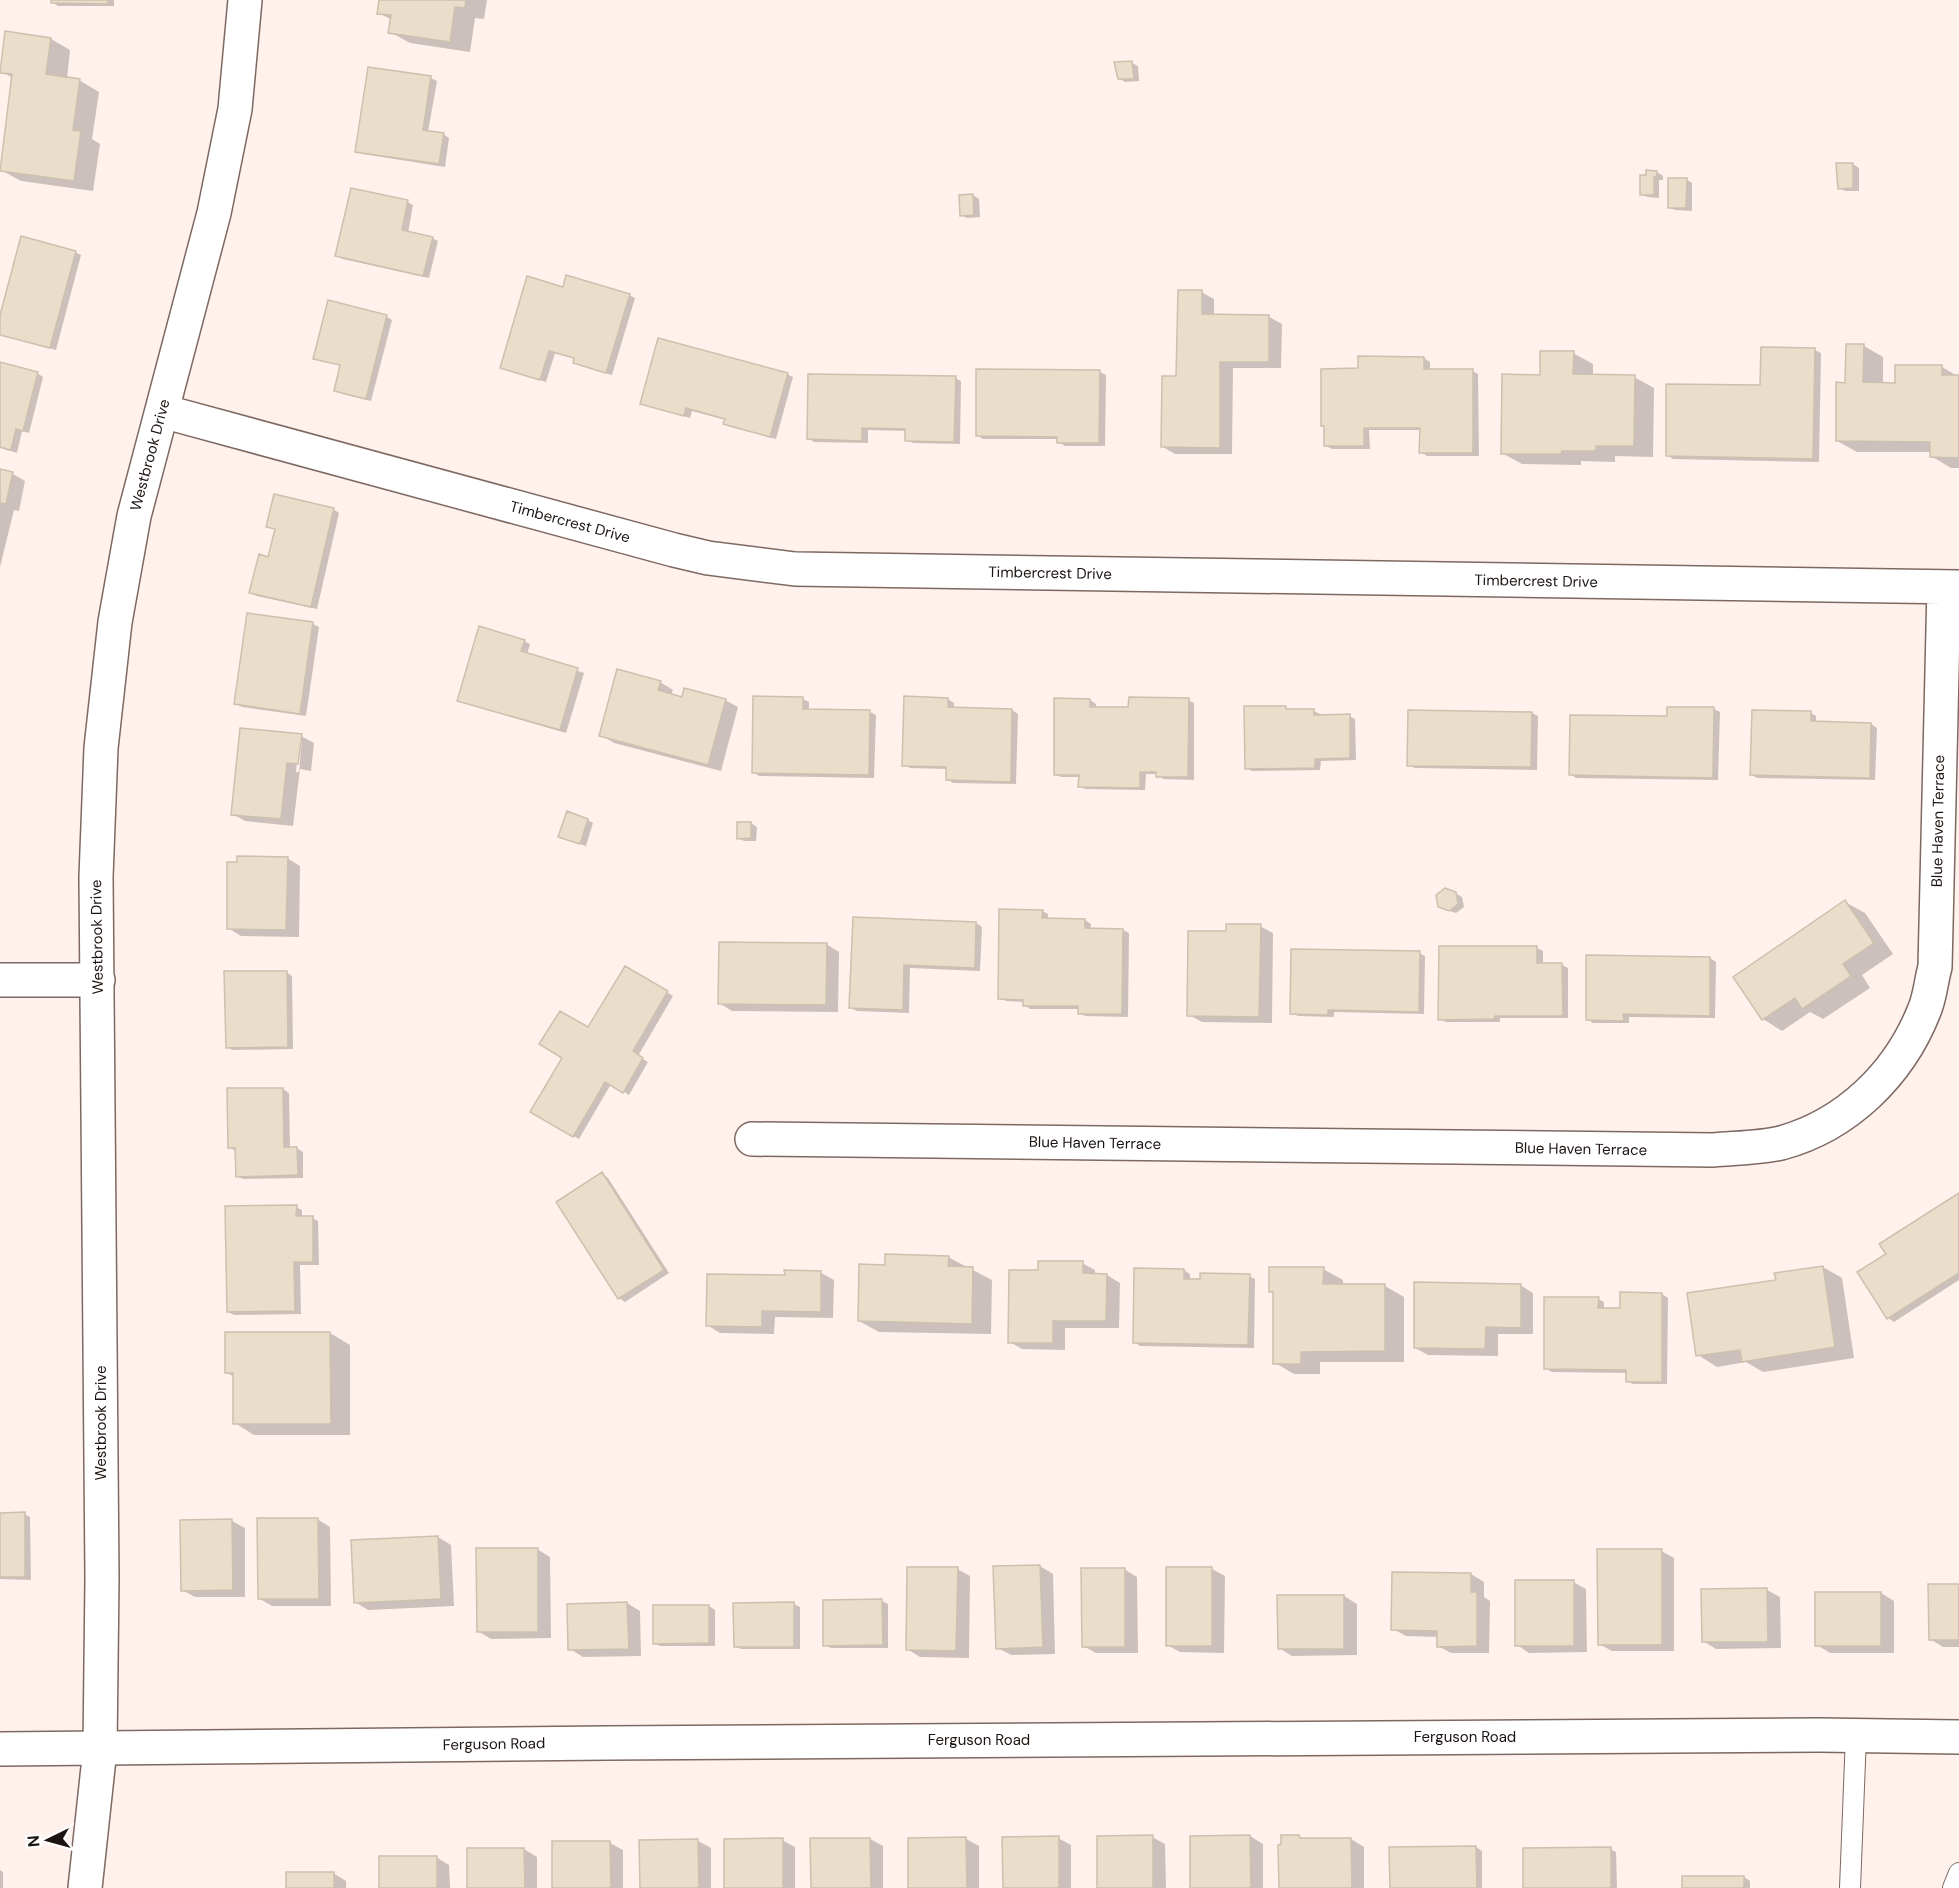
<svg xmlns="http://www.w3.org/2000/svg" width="1959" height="1888" font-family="'DM Sans',sans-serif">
<rect width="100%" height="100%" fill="#fff1eb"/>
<path fill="#0003" fill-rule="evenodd" d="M52 0H114V6H58L52 2Z
M381 0H487L484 19 475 18 470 52 410 43 390 32 392 20 379 13Z
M7 33 51 39 70 50 67 79 79 80 99 92 92 139 100 144 93 191 21 181 1 170 13 78 2 72Z
M1132 63 1138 66 1139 81 1125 82 1119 78Z
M431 78 437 81 428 132 443 134 449 138 445 167 363 154 357 151Z
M1853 164 1859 168V191H1845L1839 188Z
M1657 172 1663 176V180H1659V198L1647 197 1641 194Z
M1686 179 1692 183V211L1675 210 1669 207Z
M973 195 979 199 980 217 967 218 961 215Z
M407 202 413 205 408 233 432 238 438 241 429 278 343 259 337 256Z
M75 252 81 255 56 350 0 334V321Z
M564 289 629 295 635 298 612 375 581 366 575 362V359L555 353 546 382 501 368Z
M1201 292 1214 299V315L1269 317 1282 324 1281 368H1233L1232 454H1175L1163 447 1178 377Z
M330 302 387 317 392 320 371 401 342 394 336 390 342 366 315 358Z
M1864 346 1883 357V384H1897L1942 367 1959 377V468H1951L1931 456V452H1857L1837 441 1847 384Z
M1815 350 1821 353 1819 462 1673 459 1667 455Z
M1573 353 1593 364V376L1634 377 1654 388 1653 457 1615 456V462L1581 461V465L1522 464 1502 453 1541 376Z
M1424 358 1430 362V370L1472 371 1478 374 1479 456H1427L1421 452V430H1369L1370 449H1332L1326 446Z
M0 364 37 373 43 377 29 433 22 431 17 453 0 448Z
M1100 372 1106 375 1105 446H1065L1059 442 1058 439H983L977 435Z
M787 374 793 377 776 439 731 427 725 424 726 420 692 411 690 418 641 403Z
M955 378 961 381 960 444 913 443 907 440V431L868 430V443L814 442 808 438Z
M0 471 13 474 25 481 19 511 14 510 0 567Z
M333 509 339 513 317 609 257 596 251 592 269 559 276 530 267 526Z
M313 624 319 627 306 716 242 707 236 704Z
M524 641 530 644 527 654 584 673 566 733 464 703 459 700Z
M660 682 673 690 671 695 683 698 725 700 738 707 721 771 614 743 601 735Z
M803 699 809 702V710L870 712 876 715 874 778 759 776 753 772Z
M948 699 954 703V709L1012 710 1018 714 1016 784 953 783 947 779V769L910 768 904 765Z
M1090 700 1096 704V708L1130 709 1188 700 1194 703V780L1163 779 1157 774H1146L1145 790 1085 789 1079 786 1080 777H1061L1055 774Z
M1285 707 1292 711H1313L1320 714V716H1349L1355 719 1356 760 1321 761 1320 770 1252 771 1246 768Z
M1714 709 1720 712 1718 780 1576 778 1570 774 1668 718Z
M1532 713 1538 716 1537 770 1415 768 1409 765Z
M1811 713 1816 716V723L1871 724 1877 728 1875 780 1757 778 1751 774Z
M301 736 314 743 311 771 300 769 293 826 245 821 233 814ZM299 739H302L299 772H296Z
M588 820 593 823 586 846 566 839Z
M751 823 757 827 756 841H744L738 838Z
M287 858 300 866 299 937 241 936 228 928Z
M1455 893 1462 897 1464 907 1456 913 1446 910Z
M1845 902 1865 913 1893 954 1862 975 1870 988 1823 1019 1810 1012 1782 1031 1763 1019Z
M1042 911 1048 914V920H1085L1091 924 1090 930H1123L1129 933 1128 1017 1085 1016 1079 1013V1009H1030L1024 1005V1002L1006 1001 1000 998Z
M854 918 976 923 982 927 980 971 910 968 909 1013 857 1011 851 1008Z
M1260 926 1273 933 1272 1023 1202 1022 1189 1015 1228 933Z
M826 944 839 952 838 1012 732 1011 719 1003Z
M1537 948 1543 951V965H1562L1568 968V1018H1500V1022H1446L1440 1019Z
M1419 953 1425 956 1424 1014 1334 1012V1017L1298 1016 1292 1013Z
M1710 958 1716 962 1715 1018 1629 1017V1023H1593L1587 1019Z
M626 968 673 996 638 1056 648 1062 629 1095 611 1084 579 1139 532 1112 564 1057 589 1029Z
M286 972 292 976 293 1049 233 1050 227 1047Z
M283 1089 289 1093 290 1148H297L303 1152V1178L243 1179 237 1176 236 1151 229 1147Z
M602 1174 608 1178 669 1273 625 1302 619 1298Z
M1959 1195V1280L1894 1322 1888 1318V1255Z
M296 1207 302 1210V1218H312L318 1221 319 1265H300L301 1314 234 1315 228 1312Z
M948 1257 992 1280 991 1334 879 1332 859 1321 887 1267Z
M1082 1263 1095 1270V1275H1107L1120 1283 1119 1328H1065V1350L1022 1349 1010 1342 1039 1271Z
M1823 1267 1842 1278 1854 1358 1763 1372 1746 1362 1717 1367 1698 1355 1777 1282Z
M1323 1269 1343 1280V1286H1385L1404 1297V1362H1320V1374H1294L1275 1363V1294L1271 1291Z
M1184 1270 1190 1274V1280L1249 1276 1255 1279 1254 1348 1140 1346 1134 1342Z
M821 1273 834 1280 833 1318 775 1317 774 1334 720 1333 707 1325Z
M1520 1285 1533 1293V1334H1498V1356L1428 1355 1415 1348Z
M1662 1294 1668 1298 1667 1384H1633L1627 1381V1373L1552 1372 1546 1369 1598 1299 1604 1302V1309H1621Z
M330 1333 350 1345V1435H254L235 1423V1377L226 1373V1334Z
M0 1514H24L30 1517 31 1580 0 1579Z
M317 1519 330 1527 331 1606H272L260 1599Z
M232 1521 245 1528V1597H195L182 1590Z
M438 1537 451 1545 454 1606 368 1610 355 1602 352 1542Z
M537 1549 550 1557 551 1638 491 1639 478 1631Z
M1661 1551 1674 1558V1651H1612L1599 1644Z
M1040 1566 1053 1574 1055 1654 1011 1655 998 1648Z
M957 1569 970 1576 969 1658 920 1657 907 1649Z
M1124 1569 1137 1577 1138 1653H1096L1083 1646Z
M1168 1569H1212L1225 1576 1224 1653 1180 1652 1167 1645Z
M1393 1573 1471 1574 1484 1582V1597L1490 1601 1489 1653H1451L1438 1646 1439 1637 1406 1636 1393 1629Z
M1573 1582 1586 1589 1587 1652 1529 1653 1517 1645Z
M1959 1586V1647H1943L1930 1639Z
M1767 1590 1780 1597 1781 1648 1716 1649 1703 1641Z
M1881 1593 1894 1601V1653H1830L1817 1645Z
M1344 1596 1357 1604V1655L1292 1656 1279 1648Z
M882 1601 888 1604V1648H831L825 1645Z
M627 1603 640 1611 641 1656 583 1657 570 1649Z
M794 1604 800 1607V1649H741L735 1646Z
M709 1606 715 1610V1646H660L654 1643Z
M1250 1836 1263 1844V1888H1192Z
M1299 1836 1305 1840 1351 1839 1364 1847V1888H1280Z
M1152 1837 1165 1844 1166 1888H1099Z
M1058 1838 1071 1845V1888H1004Z
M870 1839 883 1846V1888H812Z
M966 1839 979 1846V1888H910Z
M782 1840 795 1847V1888H726Z
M698 1841 711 1848V1888H641Z
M610 1843 623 1850V1888H553Z
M1476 1847 1482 1851V1888H1391Z
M524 1849 537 1857V1888H469Z
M1610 1849 1616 1852 1617 1888H1525Z
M436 1857 449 1865 450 1888H381Z
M0 1870 3 1872V1888H0Z
M333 1873 346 1881V1888H287Z
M1744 1877 1750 1881V1888H1683L1684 1878Z"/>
<path fill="#eadecb" stroke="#ccc1ae" stroke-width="1.5" d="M51 0H108V4L51 3Z
M379 0H466L465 8 455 7 450 42 388 33 391 15 377 14Z
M5 31 51 38 46 74 80 79 73 130 81 131 74 181 0 171 12 74 0 73Z
M1132 61 1134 79H1118L1114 62Z
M368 67 431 76 423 130 444 133 439 164 355 152Z
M1836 163H1853V188L1838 189Z
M1646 170 1657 171V177H1654V195H1640V175H1646Z
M1668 178H1687L1686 208H1668Z
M351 188 408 200 402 230 433 237 423 276 335 256Z
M973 194 974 215 960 216 959 195Z
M21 236 76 251 50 348 0 335V315Z
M566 275 630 294 606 373 573 363 574 358 549 351 540 380 500 368 527 276 563 287Z
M1178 290H1202V314L1269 315V362H1220V448L1161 447 1162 376H1176Z
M328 300 387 315 366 399 334 391 340 365 313 359Z
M658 338 788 373 770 437 723 424 725 419 686 408 684 416 640 404Z
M1846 344H1864L1863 382 1895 383V365H1942V375H1959V458L1930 457V442L1836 441V382L1845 383Z
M1761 347 1815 348 1813 459 1666 456V384L1760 385Z
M1540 351H1574L1573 374 1635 375 1634 446H1596V451H1562L1561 454H1501L1502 374 1540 375Z
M1358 356 1424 357V369H1473V453H1419L1420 428H1364V446H1324V426H1321V369L1358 368Z
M0 362 38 372 23 431 16 429 11 450 0 447Z
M976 369 1100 370 1099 443H1057V437L976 436Z
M808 374 956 376 954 442 905 441V429L862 428V441L807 439Z
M0 469 13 472 6 504 1 503 0 506Z
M274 494 334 508 311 607 249 593 259 554 268 557 275 529 266 527Z
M247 613 313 622 300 714 234 704Z
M479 626 525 640 521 651 578 668 560 730 457 701Z
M617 669 661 681 658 690 682 697 684 688 726 699 708 765 599 736Z
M753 696 803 697V709L870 710 869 775 752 773Z
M904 696 948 698V707L1012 709 1011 782 946 780V767L902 766Z
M1129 697 1189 698 1188 777H1156V772H1140V788L1078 787 1079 775H1054V698L1090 699V707H1128Z
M1244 706H1286V709H1314V715L1350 714V758L1315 759V768L1245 769Z
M1667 707H1714L1713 778 1569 775 1570 715 1667 716Z
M1408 710 1532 712 1531 767 1407 766Z
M1752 710 1811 711V721L1871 723 1870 778 1750 775Z
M240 728 302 734 298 764 287 763 281 819 231 815Z
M567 811 588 819 580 844 558 837Z
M737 822H751V838L737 839Z
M237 856 288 857 286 930 227 929V862H237Z
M1445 888 1456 892 1458 904 1449 911 1438 907 1436 895Z
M1845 900 1874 943 1843 964 1851 976 1802 1009 1795 998 1762 1020 1733 977Z
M999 909 1043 910 1042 918 1085 919V928L1123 929 1122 1014H1078V1006H1023V1000L998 999Z
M853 917 976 922 975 968 904 965 903 1010 849 1008Z
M1226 924H1261L1259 1017 1187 1016 1188 931H1226Z
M719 942 827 943 826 1005 718 1004Z
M1439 946H1537V963H1562L1563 1016H1495L1494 1019 1438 1020Z
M1291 949 1420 951 1419 1012 1328 1010V1015L1290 1014Z
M1586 955 1710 957V1016L1623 1014 1624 1021 1586 1020Z
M625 966 668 991 633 1051 643 1058 623 1093 605 1082 573 1137 530 1112 562 1058 539 1044 560 1011 588 1027Z
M224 971H287L288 1047 226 1048Z
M227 1088H283L284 1147H297L298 1175 236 1177 235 1148H228Z
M602 1172 664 1270 618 1299 556 1202Z
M1959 1193V1273L1887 1319 1857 1272 1886 1254 1879 1244Z
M297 1205 296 1216H313V1262H294L295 1311 227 1312 225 1206Z
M885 1254 949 1256 948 1266 973 1267 972 1324 858 1321 859 1264 885 1265Z
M1038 1261H1083V1273L1107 1274 1106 1321H1053V1343H1008L1009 1270H1038Z
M1823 1266 1835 1347 1742 1362 1740 1350 1696 1356 1687 1293 1776 1280 1774 1273Z
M1269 1267H1324L1323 1284H1385V1351L1301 1352V1364H1273V1292H1269Z
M1134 1268 1184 1269V1279H1200V1273L1250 1274 1248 1345 1133 1343Z
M784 1270 821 1271V1312L762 1311V1327L706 1326 707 1274 785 1275Z
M1414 1282 1521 1284V1328L1486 1327 1485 1349 1414 1348Z
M1620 1292 1662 1293V1382H1626V1370L1544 1369V1297H1599L1598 1308H1620Z
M225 1332H330L331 1424H233V1373H225Z
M25 1512V1577H0V1513Z
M257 1518H318L319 1599H258Z
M232 1519 233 1590 181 1591 180 1520Z
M438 1536 441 1599 354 1603 351 1540Z
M476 1548H538V1632H477Z
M1597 1549H1662V1645H1598Z
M1040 1565 1043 1647 996 1649 993 1566Z
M907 1567H958L956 1651 906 1650Z
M1166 1567H1212V1646H1166Z
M1081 1568H1125V1647H1082Z
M1392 1572 1471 1573V1592H1477V1646L1437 1647V1631L1391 1630Z
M1515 1580H1574V1646H1515Z
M1928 1584H1959V1640H1929Z
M1767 1588 1768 1642H1702L1701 1589Z
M1815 1592H1881V1646H1815Z
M1277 1595H1344V1649H1278Z
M882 1599 883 1645 823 1646V1600Z
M627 1602 629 1649 568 1650 567 1604Z
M794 1602V1647H734L733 1603Z
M653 1605H709V1643L653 1644Z
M1153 1835V1888H1097V1836Z
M1250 1835 1251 1888H1190V1836Z
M1281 1835H1299L1300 1838H1351L1352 1888H1279L1278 1845 1281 1844Z
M1059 1836V1888H1003L1002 1837Z
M966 1837 967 1888H908V1838Z
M783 1838V1888H724V1839Z
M810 1838H870L871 1888H811Z
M698 1839 699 1888H640L639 1840Z
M552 1841H610L611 1888H552Z
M1476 1846 1477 1888H1390L1389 1847Z
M1611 1847V1888H1523V1848Z
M467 1848H524L525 1888H467Z
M379 1856H437V1888H379Z
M286 1872H334V1888H286Z
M1682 1876H1744V1888H1682Z"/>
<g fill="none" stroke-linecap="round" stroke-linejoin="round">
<g stroke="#7d6961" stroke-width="22">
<path id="lane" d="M1850 1888 1856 1736
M1953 1888 1959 1873"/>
</g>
<g stroke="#7d6961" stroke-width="36">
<path id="street" d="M162 411 674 550 708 558 795 569 1959 587
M0 980H98
M752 1139 1713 1150C1735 1148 1760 1148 1781 1143 1847 1125 1899 1074 1924 1011 1930 998 1931 981 1935 967L1944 587
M85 1888 100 1749 102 1578 96 877 101 748 115 622 134 516 214 213 235 109 245 0"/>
</g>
<g stroke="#7d6961" stroke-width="36">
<path id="secondary" d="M0 1749 608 1743 1819 1735 1959 1737"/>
</g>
<use href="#lane" stroke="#fff" stroke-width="20"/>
<use href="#street" stroke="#fff" stroke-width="33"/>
<use href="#secondary" stroke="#fff" stroke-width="33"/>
</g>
<g text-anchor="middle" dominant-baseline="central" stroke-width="6" stroke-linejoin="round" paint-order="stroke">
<g font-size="15" fill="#1c1411" stroke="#fff">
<text transform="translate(150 455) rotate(-75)">Westbrook Drive</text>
<text transform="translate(570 522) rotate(15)">Timbercrest Drive</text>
<text transform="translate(1050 573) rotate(1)">Timbercrest Drive</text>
<text transform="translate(1536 581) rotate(1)">Timbercrest Drive</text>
<text transform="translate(1938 821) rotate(-89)">Blue Haven Terrace</text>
<text transform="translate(97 937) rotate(-91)">Westbrook Drive</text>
<text transform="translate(1095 1143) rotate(1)">Blue Haven Terrace</text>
<text transform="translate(1581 1149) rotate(1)">Blue Haven Terrace</text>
<text transform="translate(101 1423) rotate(-90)">Westbrook Drive</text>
<text x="1465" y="1737">Ferguson Road</text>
<text x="979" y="1740">Ferguson Road</text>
<text transform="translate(494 1744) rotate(-1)">Ferguson Road</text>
</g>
</g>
<g transform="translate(48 1840) rotate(265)" stroke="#ffffff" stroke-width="4.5" paint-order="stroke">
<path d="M0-4.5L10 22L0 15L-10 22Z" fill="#1c1411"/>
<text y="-9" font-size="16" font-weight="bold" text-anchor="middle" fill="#1c1411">N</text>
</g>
</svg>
